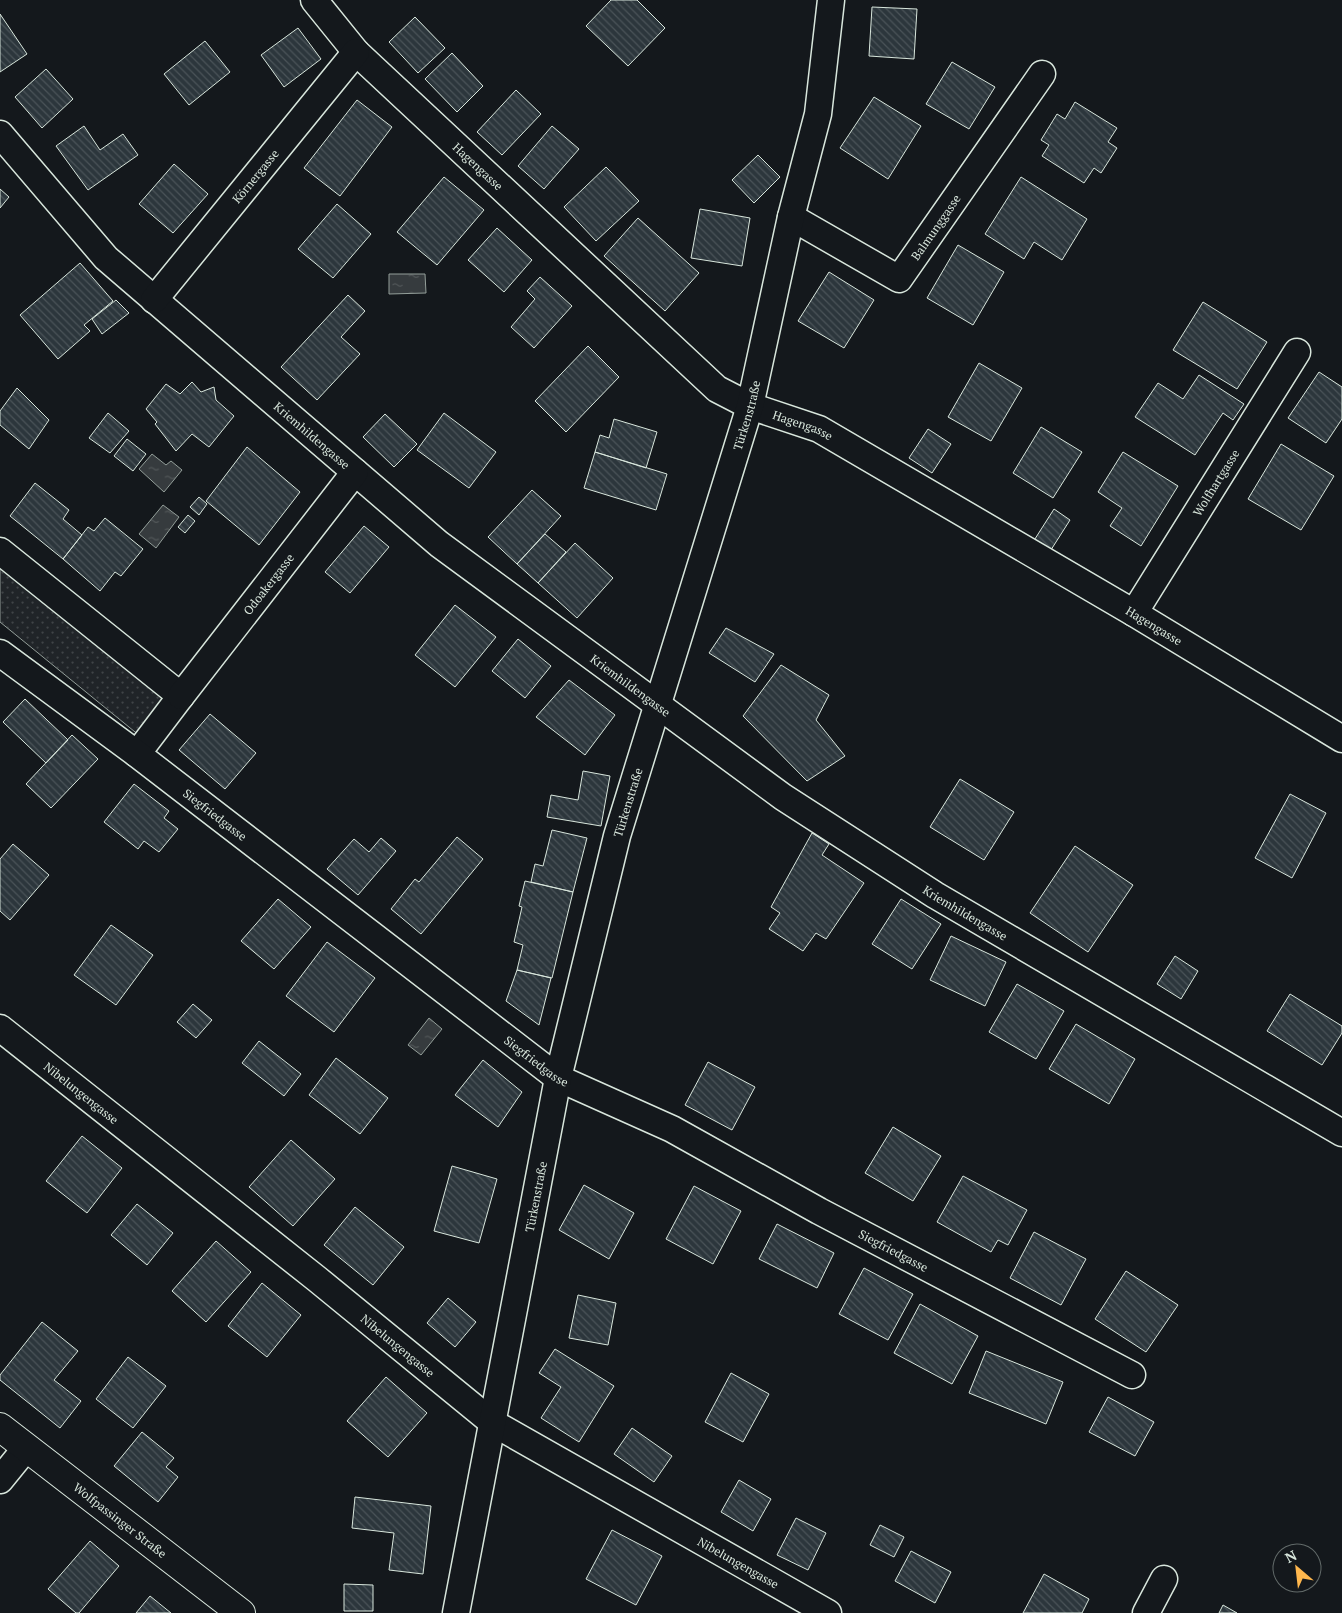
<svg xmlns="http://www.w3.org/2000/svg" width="1342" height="1613" font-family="'PT Serif',serif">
<defs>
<pattern id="park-dots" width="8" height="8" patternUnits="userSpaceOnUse" patternTransform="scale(1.25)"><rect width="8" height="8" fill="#202428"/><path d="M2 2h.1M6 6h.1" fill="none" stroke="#404447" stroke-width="1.8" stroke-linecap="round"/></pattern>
<pattern id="water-ripples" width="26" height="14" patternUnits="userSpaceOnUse" patternTransform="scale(1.25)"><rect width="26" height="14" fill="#363b3e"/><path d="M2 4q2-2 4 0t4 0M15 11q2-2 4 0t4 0" fill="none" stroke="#525759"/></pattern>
<pattern id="building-back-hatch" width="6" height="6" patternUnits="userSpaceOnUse" patternTransform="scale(1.25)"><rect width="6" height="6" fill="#2c363c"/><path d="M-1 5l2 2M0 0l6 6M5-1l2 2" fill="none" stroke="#4a5358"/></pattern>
</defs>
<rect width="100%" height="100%" fill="#14181c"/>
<path fill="url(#park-dots)" stroke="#939e99" d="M0 565 168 702 140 736 0 622Z"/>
<path fill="url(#water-ripples)" stroke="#939e99" d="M389 274H425L426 293 389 294Z
M152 454 166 465 171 461 182 470 164 492 139 469Z
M163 505 179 517 156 548 139 534Z
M429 1018 442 1029 421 1055 408 1045Z"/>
<path fill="url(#building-back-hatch)" stroke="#d8e6dc" d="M611 0H637L665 28 628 66 586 26Z
M872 7 917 9 914 59 869 56Z
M0 14 27 54 0 72Z
M415 17 445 48 418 73 389 42Z
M298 28 321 59 284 87 261 55Z
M205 41 230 72 189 105 164 74Z
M452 53 483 86 457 112 425 79Z
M952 62 995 87 969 129 926 104Z
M46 69 73 99 42 128 15 97Z
M516 90 541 114 502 155 477 132Z
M874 97 921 126 888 179 840 148Z
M357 100 392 127 340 196 304 168Z
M1075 102 1117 128 1108 142 1117 148 1101 173 1094 168 1084 183 1042 156 1049 145 1041 140 1057 114 1065 119Z
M84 126 100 150 123 134 138 155 88 190 56 146Z
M552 126 579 149 544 189 518 166Z
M758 155 780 177 754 203 732 180Z
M174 164 208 194 173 233 139 204Z
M606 167 639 201 596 241 564 207Z
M444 177 484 210 437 265 397 232Z
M1021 177 1087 219 1062 260 1034 242 1024 259 985 234Z
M0 189 9 197 0 208Z
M337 204 371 234 333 278 298 249Z
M700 209 750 218 742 266 691 258Z
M638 218 699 273 665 311 604 256Z
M497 228 532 260 504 292 468 260Z
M958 245 1004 272 973 325 927 298Z
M80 263 113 301 84 325 90 331 58 359 20 315Z
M829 272 874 300 844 348 798 321Z
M540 277 572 306 534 348 511 327 535 299 527 291Z
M348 295 365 311 341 337 360 354 317 400 281 367Z
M116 300 129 313 102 334 92 319Z
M1203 302 1267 342 1237 389 1173 350Z
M588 346 619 377 566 432 535 401Z
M979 363 1022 388 991 441 948 417Z
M1319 372 1342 387V419L1326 443 1288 418Z
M1199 375 1244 404 1233 420 1223 413 1195 455 1135 417 1158 383 1183 399Z
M192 382 201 392 214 387 216 400 234 416 209 447 192 434 176 451 155 424 157 422 146 409 166 384 180 394Z
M17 388 49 420 29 449 0 425V411Z
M108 413 129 431 110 453 89 438Z
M444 413 496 452 469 488 417 450Z
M385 414 417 444 394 467 363 437Z
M614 419 657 432 646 468 595 452 600 435 609 438Z
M1041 427 1082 452 1053 498 1013 473Z
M928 429 951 444 932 473 909 458Z
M127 439 146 454 133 471 114 456Z
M1281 444 1334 476 1301 530 1248 499Z
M247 447 300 492 259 545 206 501Z
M595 452 667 474 656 510 584 488Z
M1123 452 1178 486 1141 546 1110 526 1122 508 1098 492Z
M35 483 69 510 63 519 82 535 63 559 10 516Z
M532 490 561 516 517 564 488 537Z
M199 497 207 504 199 515 190 507Z
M1054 509 1070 520 1049 553 1033 542Z
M188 515 195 521 185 533 178 527Z
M105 518 143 549 121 576 115 572 100 591 63 559 88 527 94 531Z
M364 526 389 547 350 593 325 572Z
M545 534 566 552 538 583 517 564Z
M575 543 613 578 577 618 538 583Z
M455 605 496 637 455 687 415 655Z
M726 628 774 654 755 682 709 653Z
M518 639 551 666 525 698 492 671Z
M781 665 829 695 816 720 845 756 807 781 743 716Z
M569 680 615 715 585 755 536 717Z
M25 699 68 740 46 763 3 722Z
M210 714 256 753 225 789 179 750Z
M72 735 98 759 51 808 26 784Z
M583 771 610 776 601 826 547 817 551 795 578 800Z
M960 779 1014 812 984 860 930 827Z
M134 784 169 811 164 818 178 829 159 852 144 841 138 849 104 822Z
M1290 794 1326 813 1292 878 1255 858Z
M552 830 587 838 573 892 531 882 535 864 543 866Z
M812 833 829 844 822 855 864 883 826 939 816 933 803 951 769 929 780 913 771 907Z
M457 837 483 859 421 934 391 909 415 879 419 882Z
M381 838 396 851 358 895 327 869 354 839 369 852Z
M13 844 49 875 10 920 0 911V859Z
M1075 846 1133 885 1088 952 1030 913Z
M525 881 573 892 552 978 517 970 523 945 514 942 522 907 519 906Z
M278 899 311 927 274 969 241 941Z
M901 899 941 924 912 969 872 944Z
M111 925 153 955 116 1005 74 975Z
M951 936 1006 962 985 1006 930 980Z
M327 942 375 978 334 1032 286 996Z
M1175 956 1198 971 1181 999 1157 984Z
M517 970 551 978 539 1025 506 1001Z
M1017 984 1064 1011 1036 1059 989 1032Z
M1290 994 1342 1026V1033L1322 1065 1267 1031Z
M193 1004 212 1020 196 1038 177 1022Z
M1076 1024 1135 1059 1109 1104 1049 1069Z
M259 1041 301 1074 284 1096 242 1063Z
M336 1058 388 1098 360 1134 309 1095Z
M483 1060 522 1092 498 1127 455 1095Z
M708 1062 755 1087 732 1130 685 1105Z
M893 1127 941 1156 913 1201 865 1173Z
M82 1136 122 1168 87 1213 46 1181Z
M291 1140 335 1179 293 1226 249 1187Z
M452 1166 497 1179 479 1243 434 1231Z
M963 1176 1027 1210 1008 1245 998 1240 991 1252 937 1222Z
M584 1185 634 1213 609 1259 559 1230Z
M694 1186 741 1211 713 1264 666 1239Z
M137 1204 173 1233 147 1265 111 1235Z
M355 1207 404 1247 373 1285 324 1245Z
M777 1224 834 1253 817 1288 759 1259Z
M1034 1232 1086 1259 1061 1305 1010 1278Z
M216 1241 251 1272 206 1322 172 1291Z
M864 1268 913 1294 888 1340 839 1314Z
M1126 1271 1178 1305 1146 1352 1095 1319Z
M262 1283 301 1315 267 1357 228 1326Z
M578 1295 616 1303 608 1345 569 1338Z
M448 1298 476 1322 455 1347 427 1323Z
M920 1304 978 1336 952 1384 894 1353Z
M42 1322 78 1351 54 1380 81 1401 60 1428 0 1380V1375Z
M555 1349 614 1386 579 1442 541 1418 561 1387 539 1373Z
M986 1351 1063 1382 1046 1424 969 1393Z
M128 1357 166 1386 133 1428 96 1399Z
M731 1373 769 1394 743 1442 705 1422Z
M386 1377 427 1413 388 1457 347 1421Z
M1108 1397 1154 1422 1135 1456 1089 1432Z
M632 1428 672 1456 654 1482 614 1454Z
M142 1432 174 1458 166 1467 178 1477 158 1502 114 1466Z
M739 1480 771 1499 753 1531 721 1512Z
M355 1497 431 1506 423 1574 389 1570 394 1533 352 1528Z
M796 1518 826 1533 808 1570 777 1555Z
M880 1525 904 1537 894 1557 870 1545Z
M612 1530 662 1556 636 1605 586 1579Z
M90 1541 119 1566 79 1613H76L48 1589Z
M911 1551 951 1572 935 1603 895 1581Z
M1044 1574 1089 1599 1082 1613H1023Z
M344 1584 373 1585V1611H344Z
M150 1596 171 1613H136Z
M1223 1605 1237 1613H1219Z"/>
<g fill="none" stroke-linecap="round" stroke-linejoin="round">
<g stroke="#d8e6dc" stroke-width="29">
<g id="street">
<path id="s1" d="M314 0 356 52 717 389 750 406 819 429 1134 613 1342 739"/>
<path id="s2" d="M0 134 106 258 439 544 783 797 935 895 1342 1133"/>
<path id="s3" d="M791 217 899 279 1042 74"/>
<path id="s4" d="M154 300 356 52"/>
<path d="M0 551 181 696 137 754"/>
<path id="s5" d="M1134 613 1297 352"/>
<path id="s6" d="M0 653 137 754 558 1078 672 1129 819 1211 1132 1375"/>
<path id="s7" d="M181 696 355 472"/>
<path id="s8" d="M0 1028 317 1279 493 1423 828 1613"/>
<path d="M0 1480 26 1448"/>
<path id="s9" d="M456 1613 558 1078 617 836 750 406 791 217 818 114 831 0"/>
<path d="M1146 1613 1164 1579"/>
</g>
</g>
<g stroke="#d8e6dc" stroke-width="30">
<g id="secondary">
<path id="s10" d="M0 1427 241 1613"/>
</g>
</g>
<use href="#street" stroke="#14181c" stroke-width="26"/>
<use href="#secondary" stroke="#14181c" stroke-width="28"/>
</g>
<g text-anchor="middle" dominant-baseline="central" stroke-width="4" stroke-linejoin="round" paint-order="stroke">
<g font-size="12" fill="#d8e6dc" stroke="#14181c">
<text stroke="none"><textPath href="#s1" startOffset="234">Hagengasse</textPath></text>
<text stroke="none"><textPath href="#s4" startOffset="160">Körnergasse</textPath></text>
<text stroke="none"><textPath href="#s3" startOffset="188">Balmunggasse</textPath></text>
<text stroke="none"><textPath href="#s9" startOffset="1234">Türkenstraße</textPath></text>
<text stroke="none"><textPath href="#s1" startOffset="654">Hagengasse</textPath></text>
<text stroke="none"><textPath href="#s2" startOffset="435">Kriemhildengasse</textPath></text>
<text stroke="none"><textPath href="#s5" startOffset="154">Wolfhartgasse</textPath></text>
<text stroke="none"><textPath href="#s7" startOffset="142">Odoakergasse</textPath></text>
<text stroke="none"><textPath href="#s1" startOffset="1059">Hagengasse</textPath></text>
<text stroke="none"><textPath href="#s2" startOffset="840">Kriemhildengasse</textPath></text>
<text stroke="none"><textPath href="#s9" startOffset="829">Türkenstraße</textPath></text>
<text stroke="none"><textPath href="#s6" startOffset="269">Siegfriedgasse</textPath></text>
<text stroke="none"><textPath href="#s2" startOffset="1245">Kriemhildengasse</textPath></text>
<text stroke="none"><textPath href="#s6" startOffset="674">Siegfriedgasse</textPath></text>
<text stroke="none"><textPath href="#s8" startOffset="104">Nibelungengasse</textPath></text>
<text stroke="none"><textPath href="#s9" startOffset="424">Türkenstraße</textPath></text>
<text stroke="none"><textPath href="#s6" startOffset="1079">Siegfriedgasse</textPath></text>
<text stroke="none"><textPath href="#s8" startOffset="509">Nibelungengasse</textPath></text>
<text stroke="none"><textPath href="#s10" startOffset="152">Wolfpassinger Straße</textPath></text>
<text stroke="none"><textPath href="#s8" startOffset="914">Nibelungengasse</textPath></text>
</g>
</g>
<g transform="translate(1297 1568) rotate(332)"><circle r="24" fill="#14181c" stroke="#626a69"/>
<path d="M0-4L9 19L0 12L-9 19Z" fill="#ffb74d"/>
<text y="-8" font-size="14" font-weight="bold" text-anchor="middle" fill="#d8e6dc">N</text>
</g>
</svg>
